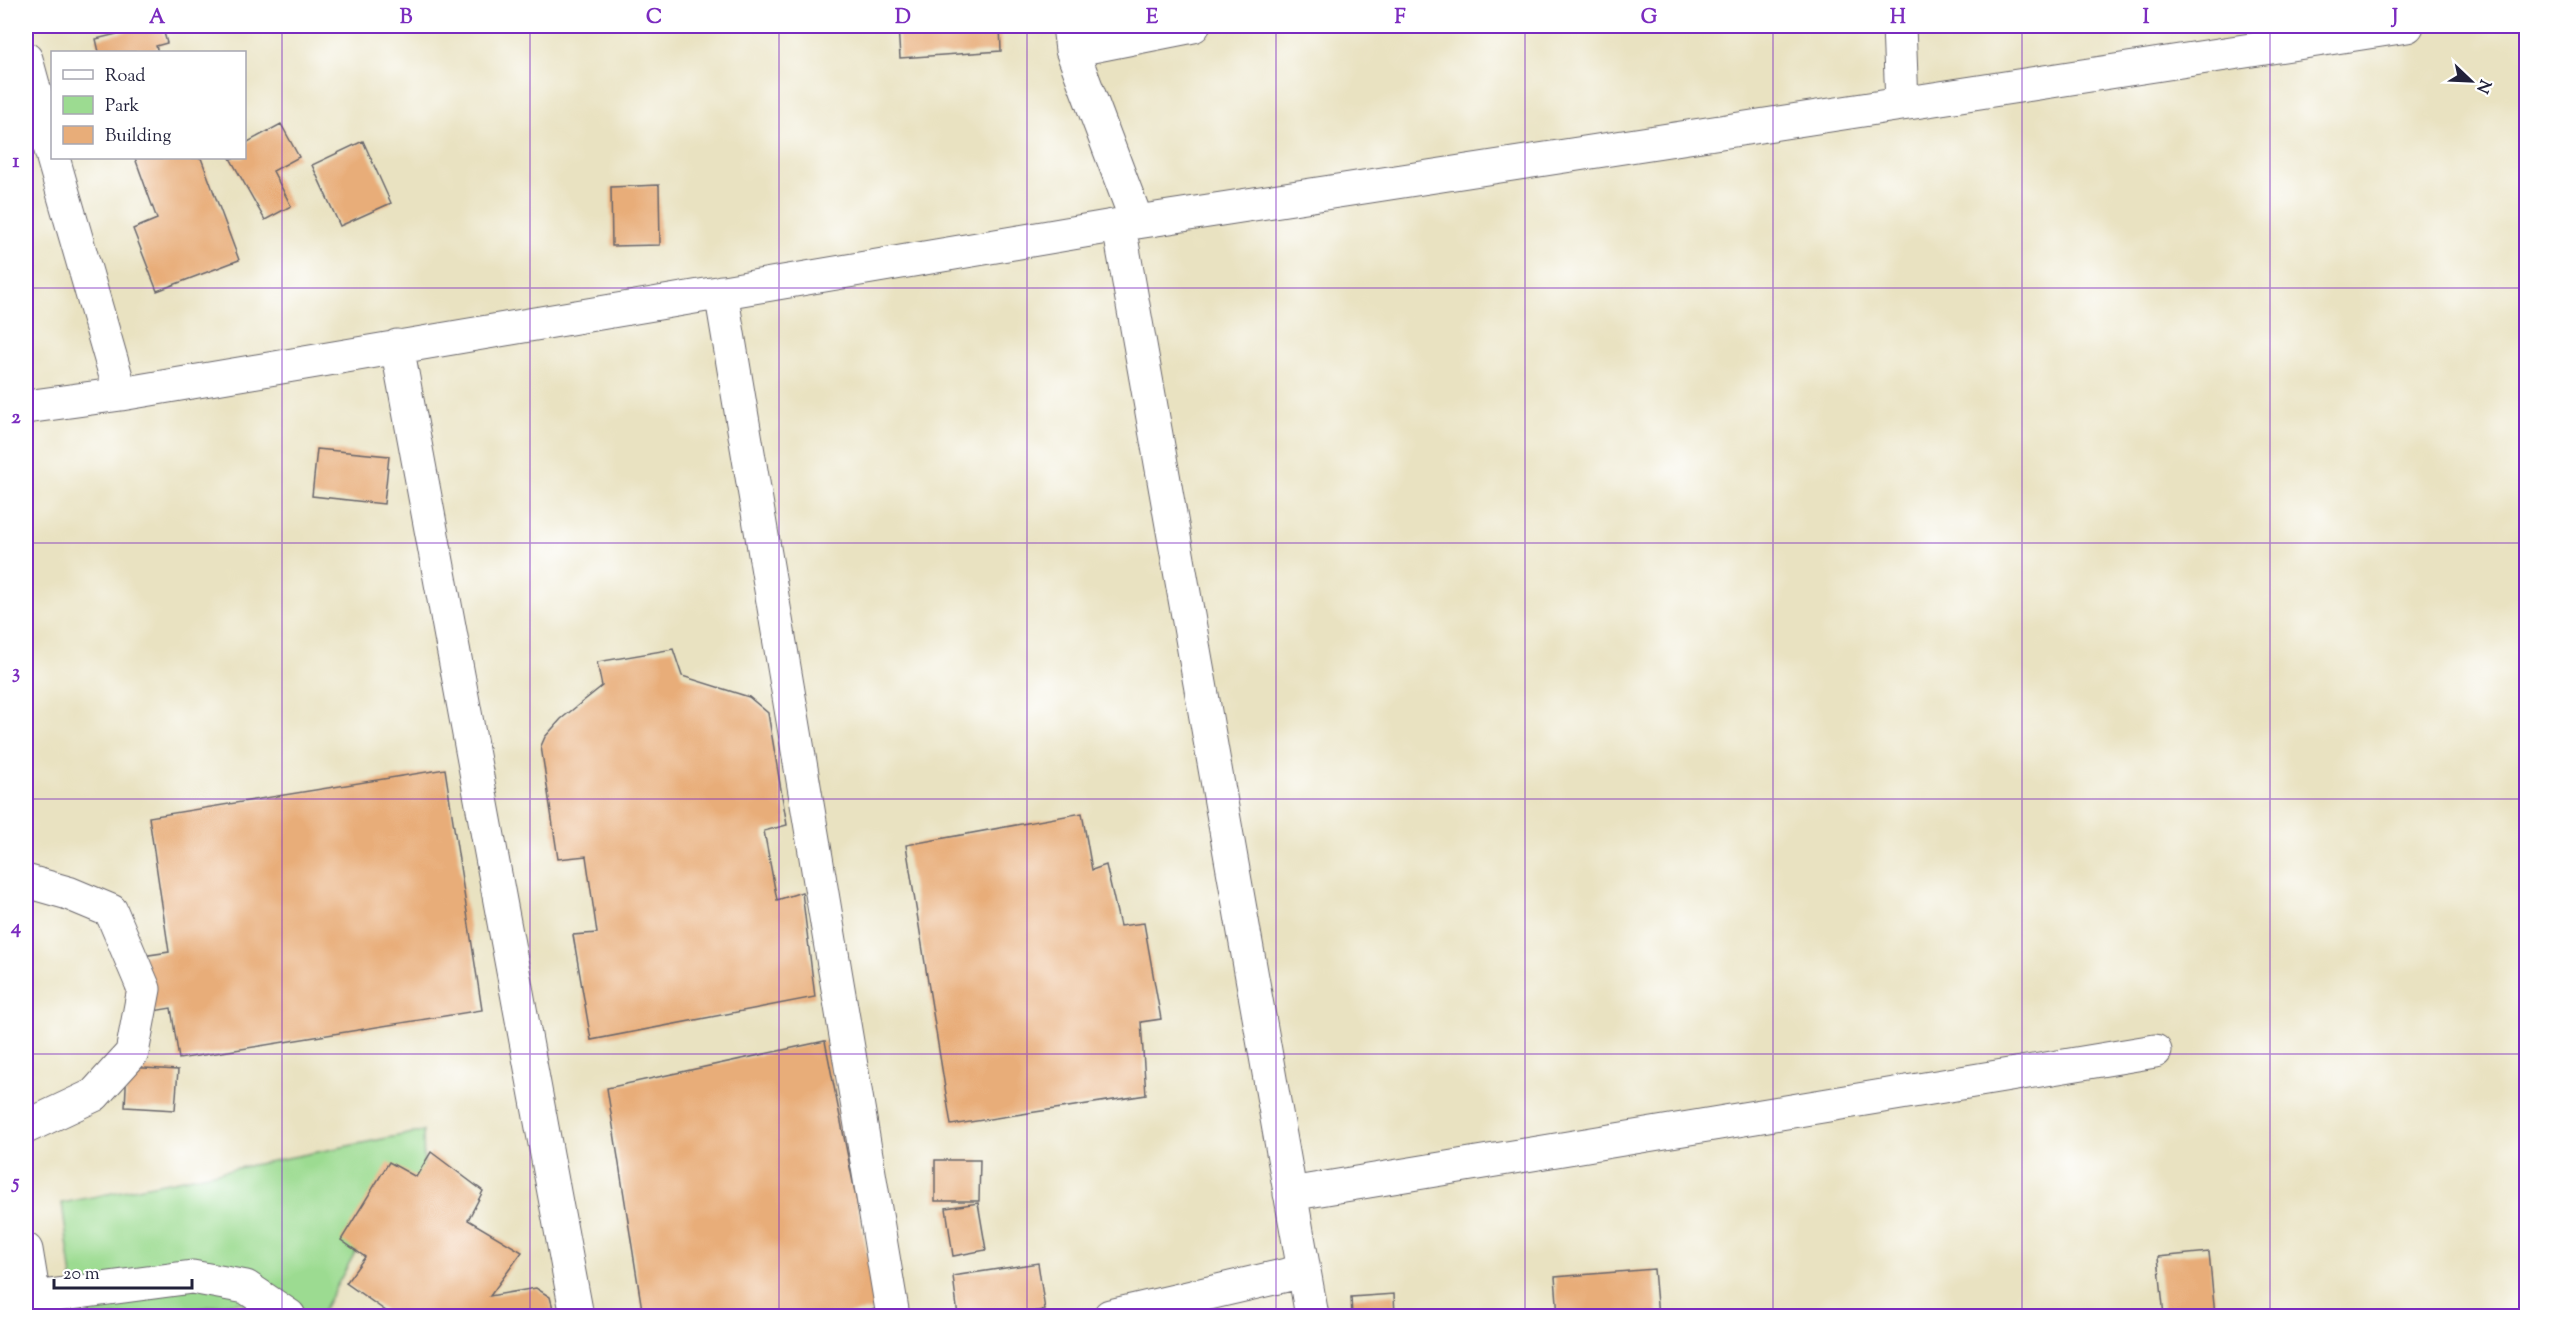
<svg xmlns="http://www.w3.org/2000/svg" width="2552" height="1342" font-family="'Sorts Mill Goudy',serif">
<rect width="100%" height="100%" fill="#fff"/>
<filter id="ink" filterUnits="userSpaceOnUse"><feTurbulence type="fractalNoise" baseFrequency=".0167" numOctaves="2"/><feDisplacementMap in="SourceGraphic" scale="12" xChannelSelector="R" yChannelSelector="G"/><feConvolveMatrix kernelMatrix="1 2 1 2 8 2 1 2 1" color-interpolation-filters="sRGB"/></filter>
<filter id="wash" filterUnits="userSpaceOnUse"><feTurbulence type="fractalNoise" baseFrequency=".008" numOctaves="4" result="noise"/><feDisplacementMap in="SourceGraphic" scale="24" xChannelSelector="R" yChannelSelector="G"/><feGaussianBlur stdDeviation="1.35" result="paint"/><feColorMatrix in="noise" values="0 0 0 0 0 0 0 0 0 0 0 0 0 0 0 0 0 1.4 0 .05"/><feComposite in="paint" operator="in"/></filter>
<g filter="url(#wash)">
<rect width="100%" height="100%" fill="#e9e2c1"/>
<path fill="#9cdb91" stroke="#5f7e66" stroke-width="1.5" d="M423 1131 424 1176 394 1182 320 1316H274L239 1302 153 1316H77L62 1203Z"/>
<g id="blocks">
<path fill="#e8ad79" d="M149 26H162L167 43 156 46 158 52H99L96 39Z
M898 26H1000L1001 51 900 58Z
M281 124 299 157 273 171 291 206 265 220 230 158H244V144Z
M363 141 391 203 340 226 312 165Z
M135 158H201L239 260 157 291 133 229 157 219Z
M659 185 660 245 612 246 611 187Z
M317 449 389 456 384 504 312 496Z
M673 649 682 676 749 697 768 713 787 825 764 831 777 900 802 892 815 997 591 1040 573 935 597 933 586 856 558 859 541 746 545 737 561 719 602 686 597 662Z
M445 769 482 1010 179 1059 171 1008 130 1015 122 959 169 952 149 817Z
M1082 813 1092 870 1106 865 1120 926 1144 923 1161 1019 1141 1022 1146 1095 951 1125 906 845Z
M825 1041 878 1309 833 1316H643L607 1088Z
M127 1067 178 1070 175 1110 125 1107Z
M431 1152 483 1191 468 1220 522 1252 490 1296 536 1288 550 1297 555 1316H393L346 1283 365 1257 341 1240 389 1162 416 1177Z
M935 1160H980L979 1201H935Z
M978 1203 986 1250 953 1256 946 1208Z
M2209 1252 2215 1316H2164L2158 1257Z
M1038 1263 1045 1310 1003 1316H958L953 1276Z
M1654 1269 1658 1316H1558L1555 1277Z
M1394 1294 1395 1316H1352L1351 1297Z"/>
</g>
</g>
<g filter="url(#ink)">
<use href="#blocks" fill-opacity="0" stroke="#68656a" stroke-width="1.5"/>
<g fill="none" stroke-linecap="round" stroke-linejoin="round">
<g stroke="#68656a" stroke-width="35">
<path id="minor" d="M1069 26 1072 50 1137 222
M1899 26 1902 104
M1072 50 1193 26
M26 59 52 154
M53 158 121 394
M1119 226 1312 1316
M721 292 893 1316
M397 346 577 1316
M26 407 121 394 1137 222 2407 26
M26 881 68 893 111 911 144 989 132 1053 94 1095 26 1127
M1290 1194 2155 1051
M26 1250 37 1316
M34 1298 192 1277 246 1287 289 1316
M1110 1316 1304 1271"/>
</g>
<use href="#minor" stroke="#fff" stroke-width="33"/>
</g>
</g>
<path fill="none" stroke="#7b2cbf" stroke-width="1.5" stroke-opacity="0.55" d="M282 26V1316M530 26V1316M779 26V1316M1027 26V1316M1276 26V1316M1525 26V1316M1773 26V1316M2022 26V1316M2270 26V1316M26 288H2526M26 543H2526M26 799H2526M26 1054H2526"/>
<rect width="2552" height="1342" fill="none" stroke="#fff" stroke-width="66"/>
<rect x="51" y="51" width="195" height="108" fill="#ffffff" stroke="#a7a7b1" stroke-width="1.5"/>
<rect x="63" y="70" width="30" height="9" fill="#ffffff" stroke="#a7a7b1" stroke-width="1.5"/>
<text x="105" y="81" font-size="18" fill="#22223b">Road</text>
<rect x="63" y="96" width="30" height="18" fill="#9cdb91" stroke="#a7a7b1" stroke-width="1.5"/>
<text x="105" y="111" font-size="18" fill="#22223b">Park</text>
<rect x="63" y="126" width="30" height="18" fill="#e8ad79" stroke="#a7a7b1" stroke-width="1.5"/>
<text x="105" y="141" font-size="18" fill="#22223b">Building</text>
<g transform="translate(2471 81) rotate(113)" stroke="#ffffff" stroke-width="4.5" paint-order="stroke">
<path d="M0-4.5L10 22L0 15L-10 22Z" fill="#22223b"/>
<text y="-9" font-size="16" font-weight="bold" text-anchor="middle" fill="#22223b">N</text>
</g>
<path d="M54 1279v9h138v-9" fill="none" stroke="#22223b" stroke-width="3"/>
<text x="63" y="1279" font-size="18" fill="#22223b" stroke="#ffffff" stroke-width="4.5" paint-order="stroke">20 m</text>
<rect x="33" y="33" width="2486" height="1276" fill="none" stroke="#7b2cbf" stroke-width="2"/>
<g font-size="20" text-anchor="middle" font-weight="bold" fill="#7b2cbf">
<text x="157" y="23">A</text>
<text x="406" y="23">B</text>
<text x="654" y="23">C</text>
<text x="903" y="23">D</text>
<text x="1152" y="23">E</text>
<text x="1400" y="23">F</text>
<text x="1649" y="23">G</text>
<text x="1898" y="23">H</text>
<text x="2146" y="23">I</text>
<text x="2395" y="23">J</text>
<text x="16" y="167">1</text>
<text x="16" y="423">2</text>
<text x="16" y="678">3</text>
<text x="16" y="933">4</text>
<text x="16" y="1188">5</text>
</g>
</svg>
